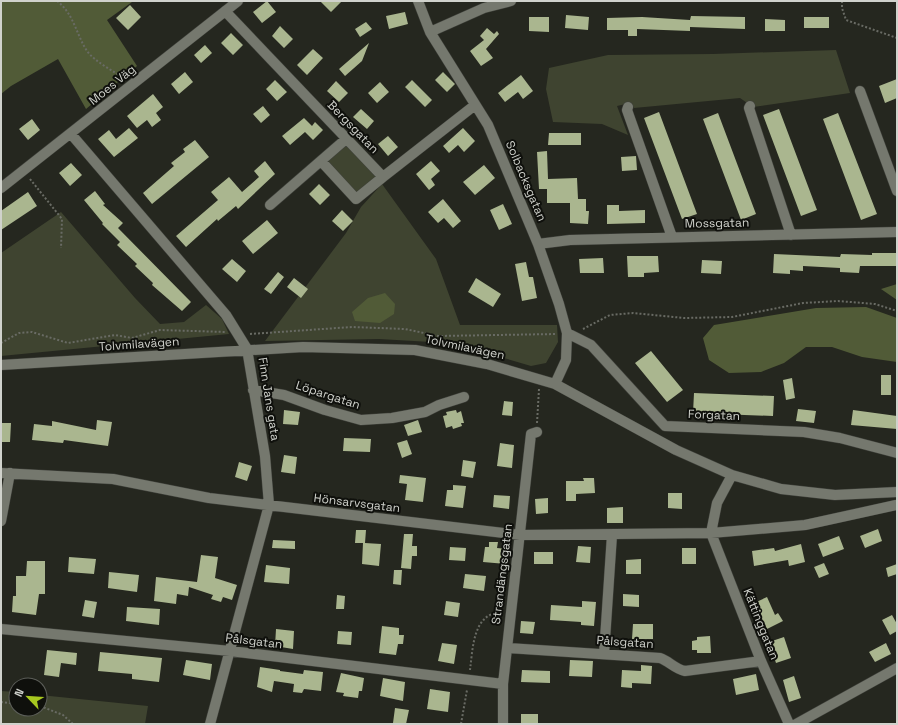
<svg xmlns="http://www.w3.org/2000/svg" width="898" height="725" font-family="'Space Grotesk',sans-serif">
<rect width="100%" height="100%" fill="#25271f"/>
<path fill="#3f4430" d="M836 50 850 93 753 107 740 98 634 108 630 103 617 106 628 135 602 124 553 122 546 89 549 68 608 55 713 54Z
M347 144 377 178 356 194 328 161Z
M382 184 436 259 460 325H557L558 342 546 363 531 366 490 354 431 342 379 339 265 341 346 233 361 207Z
M61 212 135 298 160 324 184 322 206 305 222 319 229 334 1 356V253Z
M1 691 16 692V709H40V695L148 706 145 724H1Z"/>
<path fill="#515b37" d="M1 1H131L132 2 107 20 137 66 86 109 58 59 11 86 1 94Z
M897 284V300L881 289Z
M385 293 395 304 394 314 380 323 355 321 352 312 368 298Z
M866 307 897 318V362L862 357 832 347H806L784 363 761 372 729 373 709 360 703 338 714 325 816 308Z"/>
<path fill="#aab68f" d="M267 1 276 12 262 23 253 12Z
M320 1H342L331 12Z
M130 5 141 17 128 30 116 18Z
M405 12 408 24 389 29 386 16Z
M566 15 589 17 588 30 565 28Z
M691 16 745 17V29L690 27V31L637 29V36H628V30H607V18L642 17 690 20Z
M529 17H549V32L529 31Z
M804 17H829V28H804Z
M765 19 785 20V31H765Z
M366 22 372 29 360 37 355 29Z
M280 26 293 39 284 48 272 36Z
M487 28 494 34 497 31 499 34 486 49 493 58 481 66 470 51 484 40 480 36Z
M231 33 243 45 233 55 221 43Z
M369 43 362 61 345 76 339 69Z
M205 45 212 53 201 63 194 55Z
M313 49 323 58 307 75 297 65Z
M185 72 193 82 179 94 171 84Z
M443 72 455 84 447 92 435 80Z
M521 75 533 91 523 99 518 92 505 102 498 93Z
M897 79V98L885 103 879 86Z
M275 80 287 92 277 101 266 89Z
M412 80 432 100 425 107 405 87Z
M336 81 348 93 339 102 327 91Z
M380 82 389 92 377 103 368 93Z
M153 94 163 107 156 113 161 120 152 127 147 120 137 128 127 116Z
M263 106 270 115 261 123 253 114Z
M361 109 374 121 367 129 353 117Z
M779 109 817 210 801 216 763 115Z
M659 112 697 214 682 219 644 118Z
M718 113 756 214 741 220 703 119Z
M838 113 877 214 861 220 823 119Z
M304 118 312 126 315 122 323 130 313 140 305 132 290 145 282 136Z
M32 119 40 130 28 140 19 129Z
M129 128 138 138 114 157 98 139 109 130 116 139Z
M463 128 475 141 464 152 458 145 449 153 443 146Z
M549 133H581V145H548Z
M388 136 398 147 388 156 378 144Z
M195 140 209 157 152 204 143 193 174 166 171 163 185 152 183 149Z
M547 151 548 179 577 178 578 199H586V211H589L588 224 570 223V203H547V189H539L537 152Z
M636 156 637 170 622 171 621 157Z
M265 161 275 174 238 209 236 206 218 221 217 219 186 247 176 236 218 200 211 192 229 177 242 192 259 177 254 171Z
M431 161 440 171 431 179 435 185 429 190 416 174Z
M71 163 82 175 70 186 59 173Z
M484 165 495 178 475 195 463 182Z
M319 184 330 195 320 205 309 194Z
M95 191 105 204 103 205 123 223 118 228 191 302 182 311 152 285 153 283 135 266 137 264 117 245 120 242 102 224 103 223 84 200Z
M28 192 37 206 1 230V211Z
M443 199 461 221 453 228 444 218 438 223 428 212Z
M503 204 512 224 499 230 490 210Z
M607 205H619V211L645 210V223L607 224Z
M342 210 353 221 343 231 332 221Z
M267 220 278 233 253 254 242 241Z
M872 253H897V266H860L859 273 840 272V268L803 266V271L790 270V274L773 273 774 254 840 257 841 254 872 255Z
M627 256H658L659 272 644 273V277H628Z
M603 258 604 273H580L579 259Z
M232 259 246 271 237 282 222 269Z
M702 260 722 261 721 274 701 273Z
M526 262 529 277H533L537 298 522 301 515 264Z
M278 272 284 277 271 294 264 289Z
M294 278 308 289 301 298 287 287Z
M476 278 501 294 493 307 468 292Z
M651 351 683 390 667 402 635 363Z
M881 375H891V395H881Z
M792 378 795 398 786 400 783 380Z
M694 393 774 396 773 416 693 413Z
M504 401 513 402 512 416 502 415Z
M798 409 816 411 814 423 796 421Z
M284 410 300 412 298 425 283 424Z
M456 410 457 413 461 411 464 423H461L462 426 453 429 452 426 446 428 443 416 447 415 446 412Z
M853 410 897 416V429L851 425Z
M97 420 112 422 108 446 64 440 63 443 32 440 34 424 52 426V421L96 430Z
M418 420 422 432 408 436 404 425Z
M1 423H11L10 442H1Z
M344 438 371 439 370 452 343 451Z
M407 440 412 454 402 458 397 443Z
M500 443 514 445 512 468 497 466Z
M284 455 297 457 295 474 281 472Z
M463 460 476 462 473 478 461 476Z
M239 462 252 466 247 481 235 477Z
M400 475 426 478 423 502 405 500 407 484 399 483Z
M583 478H594L595 493 576 494V501H566V481H584Z
M453 485 466 486 463 508 445 506 447 490H453Z
M668 493H682V509L668 508Z
M494 495 510 496 509 509 493 507Z
M548 498V513L536 514 535 499Z
M623 507V523H607V508Z
M878 529 882 541 865 548 860 536Z
M356 530H366L365 543 381 544 379 566 362 564 363 543H355Z
M404 534H413L412 546H417V556H412L411 569 401 568Z
M839 536 844 549 823 557 818 544Z
M273 540 295 541V549L272 548Z
M489 542H498L497 548 508 549 506 564 483 562 485 547H489Z
M801 544 805 562 789 566 788 560 754 566 752 551 774 548 775 551Z
M578 546 591 547 590 563 576 562Z
M450 547 466 548 465 561 449 560Z
M682 548H696V564H682Z
M534 552H553V564H534Z
M201 555 218 557 215 578 237 585 232 600 223 597 221 602 211 599 213 595 189 587 188 596 177 594 176 604 154 601 156 577 197 582Z
M69 557 96 559 94 574 68 572Z
M641 559V574H626V560Z
M27 561H45V594H39L36 615 12 612 13 596H16V576H26Z
M824 563 829 574 819 578 814 567Z
M897 564V574L888 577 886 568Z
M266 565 290 568 289 584 264 582Z
M394 570H402L401 585 393 584Z
M109 572 139 575 137 592 108 588Z
M465 574 486 576 484 591 463 588Z
M623 594 639 595V607L623 606Z
M337 595 345 596 344 609H336Z
M767 597 775 615 778 613 783 621 767 629 762 619 759 620 752 604Z
M85 600 97 602 94 618 82 616Z
M446 601 460 603 458 617 444 615Z
M582 601 596 602 594 626 581 625V622L550 620 551 605 582 607Z
M127 607 160 609 159 625 126 621Z
M892 615 897 624V631L890 635 882 620Z
M521 621 535 622 533 634 520 633Z
M633 624H653V639H632Z
M382 626 399 628V635H404L403 644H398L396 655 379 653Z
M276 629 294 631 293 649 275 646Z
M338 631 352 632 351 645 337 644Z
M710 636 711 653H697V650H692V641L697 640V637Z
M784 637 791 658 776 663 769 642Z
M442 643 457 645 454 664 438 661Z
M886 643 891 654 875 662 869 652Z
M47 650 77 653 76 665 61 663 59 677 44 675Z
M100 652 162 658 159 682 132 679V674L98 671Z
M186 660 212 664 210 680 183 675Z
M570 660 593 661 592 677 569 676Z
M641 665 652 666 651 684 632 683V688L621 687 622 670 641 671Z
M260 667 280 670V671L303 674 304 670 323 672 321 691 304 689 302 693 293 692 294 684 274 681 272 692 257 687Z
M522 670 550 671V683L521 682Z
M341 673 364 678 362 691H359L358 698 343 696 344 693 336 692Z
M756 674 759 690 736 695 733 679Z
M794 676 801 698 789 702 783 680Z
M383 678 405 682 403 701 380 696Z
M430 689 450 692 448 712 427 709Z
M395 708 409 710 406 724 393 723Z
M521 714H538V724H521Z"/>
<g fill="none" stroke-linecap="round" stroke-linejoin="round">
<g stroke="#40423c" stroke-width="11">
<path id="minor" d="M418 1 430 32 488 125 538 244 559 304 567 333 566 360 555 384
M225 11 383 177 475 105
M430 32 484 8 511 1
M860 91 897 191
M750 106 749 108 791 235
M628 107 627 110 672 237
M71 134 226 315 247 349 265 456 269 505 210 724
M321 161 356 199 383 177
M1 188 238 1
M270 205 346 139
M538 244 570 240 897 232
M567 333 591 345 665 426 804 432 840 438 897 453
M1 365 303 347 415 350 487 364 555 384 676 450 732 475 781 489 835 495 897 492
M253 390 284 395 325 410 361 420 392 418 425 412 439 405 464 397
M1 473 113 479 209 498 520 535 711 533 805 525 896 505
M732 475 717 503 711 533 761 661 789 724
M1 521 10 473
M1 629 230 651 503 684
M507 648 660 658C669 661 675 669 685 671L761 661
M604 654 612 535
M503 724V684L531 434 537 432
M796 724 897 668"/>
</g>
<path stroke="#696b64" stroke-width="2" stroke-dasharray="2 2" stroke-linecap="butt" d="M57 1C74 14 76 34 87 51 94 61 114 72 125 78
M842 1V8L846 20 897 38
M30 179 62 219 61 248
M583 329 610 315 633 313 684 318 732 317 803 303 838 301 875 304 897 311
M250 334 352 327 405 329 438 336 557 334
M1 343 19 333 32 332 68 343 115 335 132 338 160 330 226 332
M537 423 539 389
M470 670C473 647 473 613 502 612
M1 702 16 704
M40 706 63 715 73 724
M461 724 467 690"/>
<use href="#minor" stroke="#75786e" stroke-width="10"/>
</g>
<g text-anchor="middle" dominant-baseline="central" stroke-width="4" stroke-linejoin="round" paint-order="stroke">
<g font-size="12" fill="#d0d2cc" stroke="#0f100c">
<text transform="translate(112 85) rotate(-39)">Moes Väg</text>
<text transform="translate(353 127) rotate(46)">Bergsgatan</text>
<text transform="translate(526 181) rotate(67)">Solbacksgatan</text>
<text transform="translate(717 223) rotate(-1)">Mossgatan</text>
<text transform="translate(139 344) rotate(-4)">Tolvmilavägen</text>
<text transform="translate(465 347) rotate(12)">Tolvmilavägen</text>
<text transform="translate(328 395) rotate(18)">Löpargatan</text>
<text transform="translate(269 399) rotate(81)">Finn Jans gata</text>
<text transform="translate(714 415) rotate(2)">Forgatan</text>
<text transform="translate(357 503) rotate(7)">Hönsarvsgatan</text>
<text transform="translate(502 574) rotate(-83)">Strandängsgatan</text>
<text transform="translate(761 624) rotate(68)">Kättinggatan</text>
<text transform="translate(254 641) rotate(7)">Pålsgatan</text>
<text transform="translate(625 642) rotate(4)">Pålsgatan</text>
</g>
</g>
<rect width="898" height="725" fill="none" stroke="#d0d2cc" stroke-width="4"/>
<g transform="translate(28 697) rotate(295)"><circle r="19" fill="#0f100c" stroke="#5c5e59"/>
<path d="M0-3L7 15L0 10L-7 15Z" fill="#a7c81f"/>
<text y="-6" font-size="11" font-weight="bold" text-anchor="middle" fill="#d0d2cc">N</text>
</g>
</svg>
